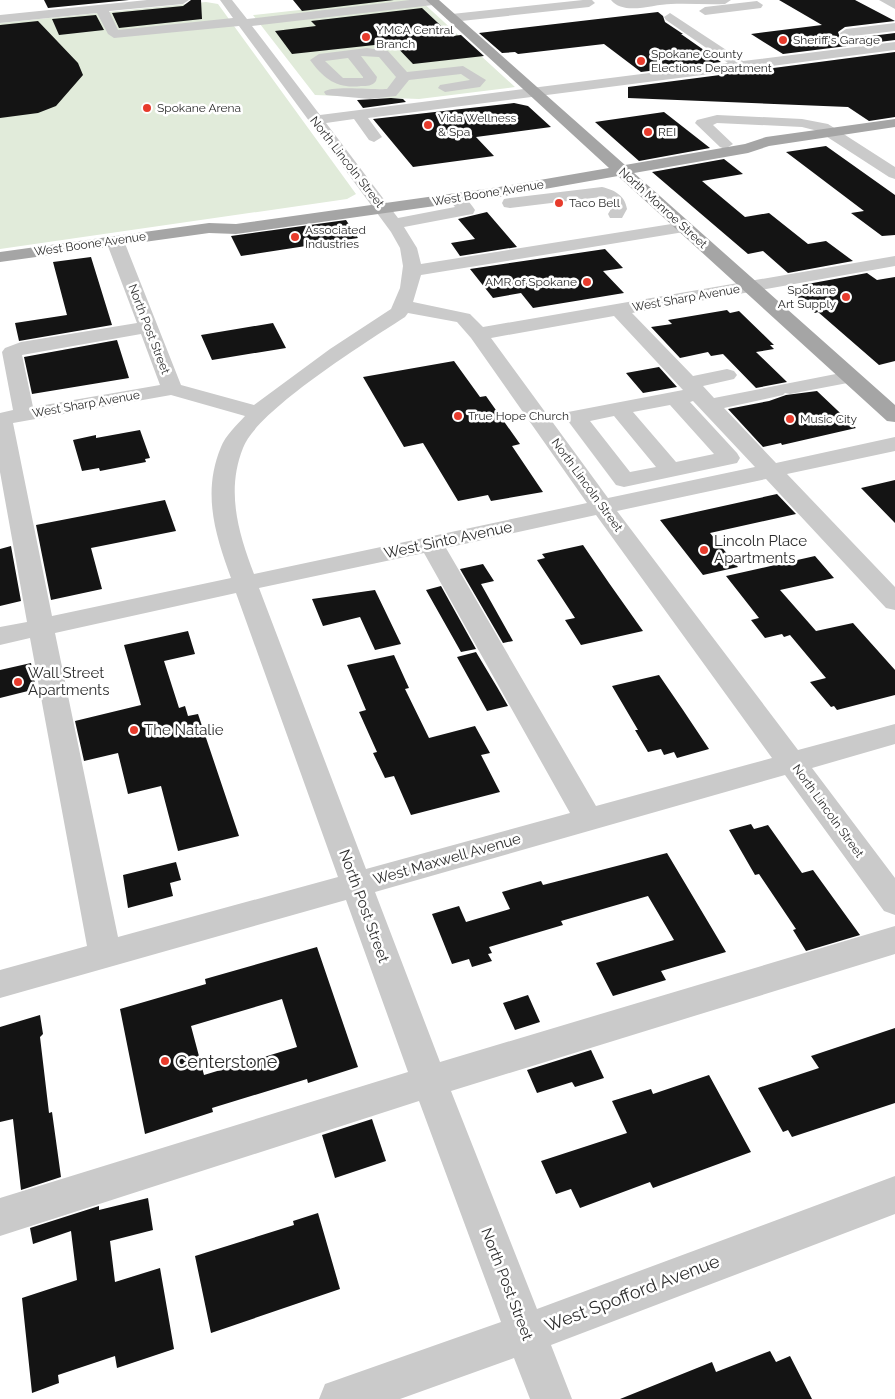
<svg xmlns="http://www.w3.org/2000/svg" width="895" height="1399" font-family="Raleway,sans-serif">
<rect width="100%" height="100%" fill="#fff"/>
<path fill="#e1ebda" d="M391 0H420L515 87 419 99 315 95 253 15Z
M206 2 218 4 356 194 347 199 0 249V23Z"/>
<path fill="#141414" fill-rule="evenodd" d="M44 0H129L48 8Z
M191 0H201L202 19 119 28 112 13 183 6Z
M293 0H394L302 11Z
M779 0H855L895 21 845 27 838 32 842 44 854 43 855 38 895 33V40L783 54 751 34 822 25Z
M422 8 452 36 461 35 484 56 413 64 393 43 292 54 275 31 316 26 311 21Z
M658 12 663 16 665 22 683 34H681L721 62 641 72 604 44 518 54 515 52 502 53 479 33Z
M96 15 104 30 59 35 52 19Z
M38 21 78 63 83 75 56 106 38 113 0 118V25Z
M895 52V117L869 121 848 107 628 98V87Z
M391 98 403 99 406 102 363 108 357 100Z
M514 103 528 106 551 127 476 137 494 156 413 167 373 119Z
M664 112 710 148 639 161 595 122Z
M826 146 895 195V235L882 236 851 213 864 211 786 152Z
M724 159 743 174 702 181 745 217 769 213 808 244 826 241 853 261 788 273 763 251 748 254 652 172Z
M487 212 517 247 460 256 451 243 475 239 458 219Z
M346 220 358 238 241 256 231 236Z
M605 249 623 268 603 271 624 293 533 308 521 293 493 298 470 269Z
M91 257 112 325 19 341 15 323 67 315 53 262Z
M867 273 877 280 895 277V361L879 365 818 312 815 313 794 295 811 292 802 285Z
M727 310 730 313 739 311 774 345H770L774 349 756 352 787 382 756 388 723 354 711 356 708 352 680 358 651 327 672 324 668 320Z
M273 323 286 348 212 360 201 335Z
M117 340 129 378 32 394 24 357Z
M454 361 480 397 486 396 520 444 512 446 543 492 491 501 488 495 458 501 423 443 404 447 363 377Z
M659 367 677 387 643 393 626 373Z
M817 391 856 428 782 445 781 443 763 447 728 409 769 401 786 395Z
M140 430 150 458 145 459 146 462 100 471 99 468 82 471 73 440 96 435V438Z
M895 480V523L861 488Z
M777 494 796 514 710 533 738 567 703 575 660 520Z
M165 500 176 531 91 548 102 589 51 600 36 525Z
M583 545 609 583 643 631 581 645 565 620 575 618 537 560 545 558 542 554Z
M11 546 21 601 0 606V549Z
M815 556 834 578 780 590 816 631 853 623 895 670V695L837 710 834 706 831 707 810 682 826 678 790 635 784 637 782 634 765 638 751 620 759 618 726 576Z
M483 564 494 581 481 584 513 641 503 643 460 569Z
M441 586 476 649 461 652 426 590Z
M375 590 401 644 375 650 360 617 323 626 312 599Z
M188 631 195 654 164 661 179 708 185 706 188 716 198 714 239 836 178 851 161 786 128 794 118 753 84 761 75 721 141 705 124 645Z
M476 652 497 687 508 706 487 711 457 657Z
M394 655 409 688 405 689 429 738 475 726 490 753 481 755 500 792 411 815 394 776 385 778 373 753 377 752 359 712 366 710 347 665Z
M31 663 36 689 0 698V670Z
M659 675 683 710 709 749 677 758 674 752 664 755 661 749 648 752 635 730H638L612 686Z
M751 824 754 829 768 825 802 873 813 870 860 935 806 951 793 930 796 929 759 874 755 875 729 830Z
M667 853 726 952 661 971 666 980 613 996 596 963 674 940 648 896 561 921 563 925 489 947 492 953 488 954 492 961 472 967 469 959 452 964 432 914 459 906 466 922 510 909 502 892 541 881 543 885Z
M176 862 181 880 170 883 173 896 128 908 123 875Z
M317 947 358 1067 308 1083 307 1079 212 1108 213 1112 145 1134 120 1009 206 984 205 979ZM282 999 297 1047 204 1075 191 1026Z
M528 995 540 1022 515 1030 503 1003Z
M40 1015 43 1034 40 1037 49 1113 52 1112 61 1177 21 1190 13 1119 0 1122V1027Z
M895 1028V1103L792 1137 788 1130 783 1132 758 1088 819 1068 811 1056Z
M591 1050 604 1078 575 1087 572 1082 537 1093 527 1070Z
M709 1075 751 1152 653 1188 650 1182 580 1208 571 1189 556 1194 541 1161 627 1133 612 1101 651 1089 653 1094Z
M372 1119 386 1161 335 1178 322 1135Z
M148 1198 153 1230 110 1241 115 1282 160 1268 174 1349 117 1368 115 1356 58 1375 59 1383 32 1393 22 1298 77 1280 71 1231 33 1244 30 1228 99 1206V1210Z
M318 1213 340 1289 211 1333 195 1256 294 1225 293 1221Z
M770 1351 776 1362 790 1356 812 1399H620L712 1362 716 1372Z"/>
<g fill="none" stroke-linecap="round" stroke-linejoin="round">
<path fill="#cacaca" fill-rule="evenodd" d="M147 0H189L183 4 109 11 118 30 233 18 220 0H232L247 19 410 0H438L437 4 433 5 252 26 320 115 728 63 666 20 664 17 670 13 743 61 895 42V50L368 118 382 137 374 142 369 140 354 119 326 123 398 218 455 207 448 198 450 194C462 191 469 201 475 210L473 214 467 215 404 227 417 248 421 264 684 222 690 223 693 227 690 231 684 232 421 275 413 302 470 314 483 327 895 256V266L632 313 693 376 727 369 734 371 737 375 734 379 703 386 714 398 851 371 858 373 861 377 858 381 790 394 785 393 783 395 724 408 776 463 895 437V451L787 474 895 587V610L886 608 766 479 617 511 798 750 895 724V744L812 768 895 878V915L884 911 785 775 375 892 440 1062 895 926V954L451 1091 537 1309 895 1176V1214L551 1345 572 1399H530L514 1358 400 1399H319L325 1384 501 1322 419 1101 0 1236V1198L408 1072 346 900 0 998V970L87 946 30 638 0 645V627L27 622 0 472V413L13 410 2 352 5 348 21 342 137 323 106 241 109 237H121L124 241 181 385 254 405 330 349 391 309 400 288 403 266 400 248 391 232 239 26 114 38 108 34 97 13 0 23V15ZM408 313 457 322 471 338 587 503 254 574C238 532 226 491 243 448 257 410 368 341 405 317ZM614 316 683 390 568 412 565 417 616 485 624 487 737 463 740 458 737 453 690 402 693 401 755 467 608 498 491 338ZM141 334 160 385 33 407 22 355ZM171 395 245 416C237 425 225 436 221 447 202 493 215 534 231 578L52 616 13 423ZM670 405 714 454 676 462 633 412ZM614 416 656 467 630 472 590 421ZM596 515 772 758 596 806 446 548ZM424 553 570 813 366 869 259 588ZM236 593 338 877 118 937 55 633Z
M583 0H592L595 3 589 7 452 22 446 18 452 14Z
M611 0H731L725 4C707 5 689 3 671 4 653 4 624 16 611 0Z
M879 0H895V9Z
M757 1 763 5 761 8 705 15 699 11 705 7Z
M895 23V31L853 36V42H843L840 33 846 29Z
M367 48 388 51 407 72 463 66 486 80 480 87 445 92 438 88 440 85 470 80 461 74 409 80 396 96 370 99 326 95 324 92C329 85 375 90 387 89L396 77 379 57 361 56 377 77 376 81C372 86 367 86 361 86 337 89 324 79 310 60L319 54ZM348 58 363 77V78H343L325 61Z
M717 115 802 119 828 124 895 167V179L889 177 818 131 802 127 717 123 713 125 733 144 725 149 720 147 695 123 697 120Z
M602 187C614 190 625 195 627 209L622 218H610L608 214 611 209 610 204 601 197 510 208 504 207 502 203 504 199 510 198Z"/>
<path fill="#a5a5a5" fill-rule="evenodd" d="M426 0H439L625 165 745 144 766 137 895 119V127L769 146 748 153 634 173 895 405V422L887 421 618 176 499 197 236 234 209 233 0 262V252L209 223 236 224 499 187 609 168Z"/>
</g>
<g fill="#e73b2c" stroke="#fff" stroke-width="2">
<circle cx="366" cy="37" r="5"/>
<circle cx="783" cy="40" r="5"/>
<circle cx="641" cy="61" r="5"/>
<circle cx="147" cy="108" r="5"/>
<circle cx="428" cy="125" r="5"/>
<circle cx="648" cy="132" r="5"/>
<circle cx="559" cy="203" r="5"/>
<circle cx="295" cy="237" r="5"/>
<circle cx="587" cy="282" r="5"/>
<circle cx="846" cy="297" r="5"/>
<circle cx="458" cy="416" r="5"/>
<circle cx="790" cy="419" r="5"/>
<circle cx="704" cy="550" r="5"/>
<circle cx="18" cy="682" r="5"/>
<circle cx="134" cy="730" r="5"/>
<circle cx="165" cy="1061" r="5"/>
</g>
<g text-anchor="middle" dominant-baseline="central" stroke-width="5" stroke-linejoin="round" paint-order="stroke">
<g font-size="12" fill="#2d2d2d" stroke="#fff" text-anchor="start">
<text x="376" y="30">YMCA Central<tspan x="376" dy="14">Branch</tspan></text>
<text x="793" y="40">Sheriff's Garage</text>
<text x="651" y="54">Spokane County<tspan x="651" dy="14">Elections Department</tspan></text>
<text x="157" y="108">Spokane Arena</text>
<text x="438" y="118">Vida Wellness<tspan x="438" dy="14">&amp; Spa</tspan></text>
<text x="658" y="132">REI</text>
<text x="569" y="203">Taco Bell</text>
<text x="305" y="230">Associated<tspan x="305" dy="14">Industries</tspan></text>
<text x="577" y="282" text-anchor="end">AMR of Spokane</text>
<text x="836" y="290" text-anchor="end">Spokane<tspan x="836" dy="14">Art Supply</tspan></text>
<text x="468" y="416">True Hope Church</text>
<text x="800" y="419">Music City</text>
</g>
<g font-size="12" fill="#2d2d2d" stroke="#fff">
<text transform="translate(347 162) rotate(52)">North Lincoln Street</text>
<text transform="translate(488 193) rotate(-9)">West Boone Avenue</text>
<text transform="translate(663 208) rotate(42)">North Monroe Street</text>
<text transform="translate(90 244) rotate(-8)">West Boone Avenue</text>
<text transform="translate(686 298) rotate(-10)">West Sharp Avenue</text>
<text transform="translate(149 329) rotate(69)">North Post Street</text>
<text transform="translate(86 404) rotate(-10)">West Sharp Avenue</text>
<text transform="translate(587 485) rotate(54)">North Lincoln Street</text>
<text transform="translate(828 811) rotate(54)">North Lincoln Street</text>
</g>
<g font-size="15" fill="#2d2d2d" stroke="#fff">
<text transform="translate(448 540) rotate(-12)">West Sinto Avenue</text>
<text transform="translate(447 859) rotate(-16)">West Maxwell Avenue</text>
<text transform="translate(364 906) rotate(70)">North Post Street</text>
<text transform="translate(507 1284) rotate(69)">North Post Street</text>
</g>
<g font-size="15" fill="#2d2d2d" stroke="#fff" text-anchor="start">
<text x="714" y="541">Lincoln Place<tspan x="714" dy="17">Apartments</tspan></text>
<text x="28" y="673">Wall Street<tspan x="28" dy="17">Apartments</tspan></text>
<text x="144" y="730">The Natalie</text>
</g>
<g font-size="18" fill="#2d2d2d" stroke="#fff" text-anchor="start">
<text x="175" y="1061">Centerstone</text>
</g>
<g font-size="18" fill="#2d2d2d" stroke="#fff">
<text transform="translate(632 1293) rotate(-21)">West Spofford Avenue</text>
</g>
</g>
</svg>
